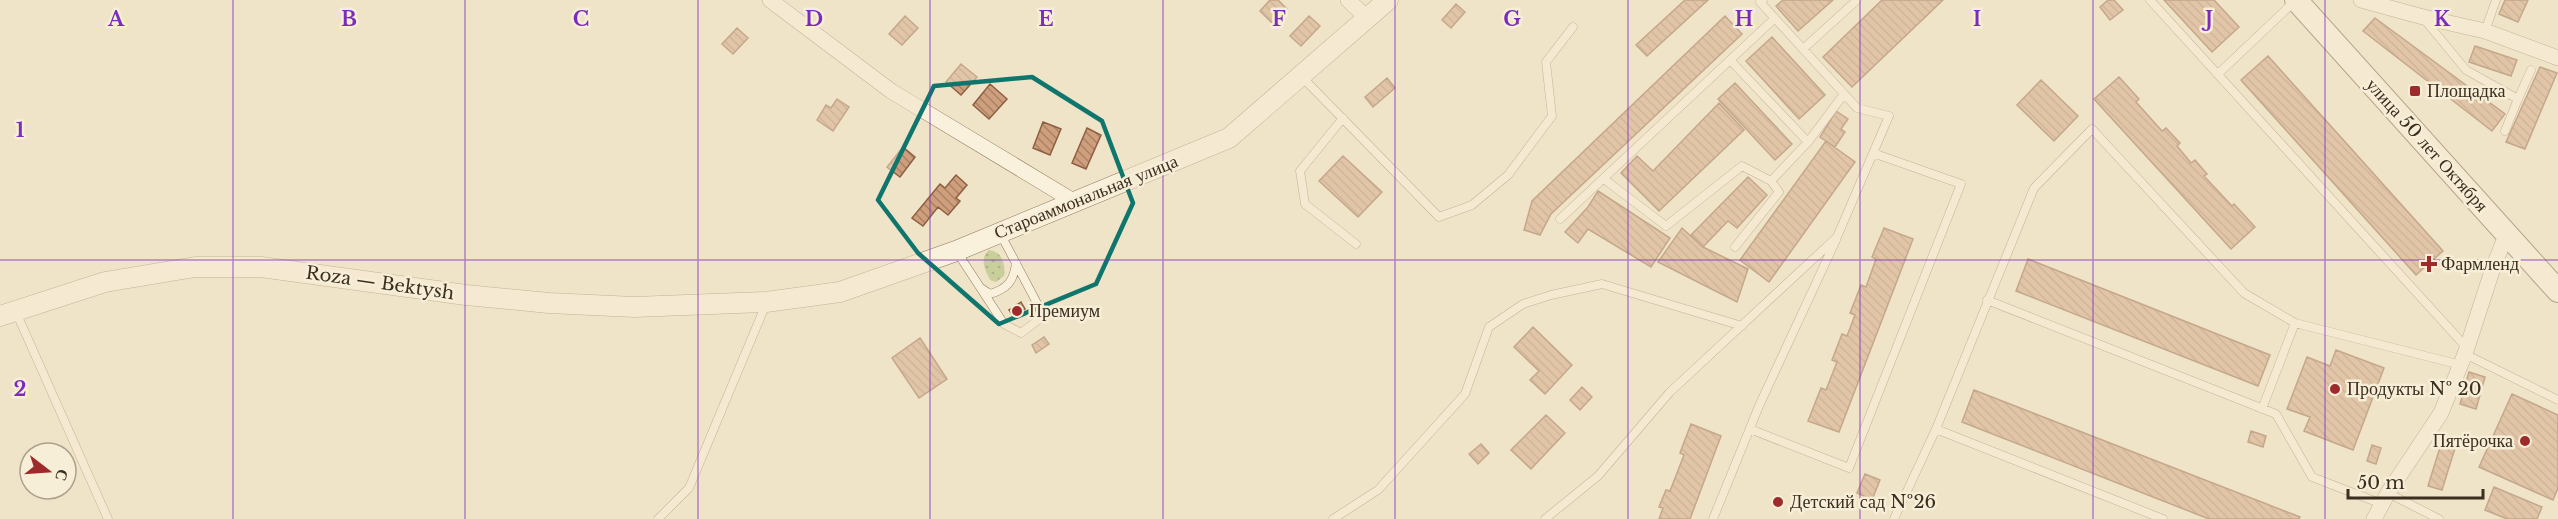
<svg xmlns="http://www.w3.org/2000/svg" width="2558" height="519" font-family="'Libre Baskerville',serif">
<defs>
<pattern id="grass-dots" width="8" height="8" patternUnits="userSpaceOnUse" patternTransform="scale(1.5)"><rect width="8" height="8" fill="#c9cf9b"/><path d="M2 2h.1M6 6h.1" fill="none" stroke="#aeb285" stroke-width="1.8" stroke-linecap="round"/></pattern>
<pattern id="building-back-hatch" width="6" height="6" patternUnits="userSpaceOnUse" patternTransform="scale(1.5)"><rect width="6" height="6" fill="#cf9f7d"/><path d="M-1 5l2 2M0 0l6 6M5-1l2 2" fill="none" stroke="#a98266"/></pattern>
</defs>
<rect width="100%" height="100%" fill="#f0e4c8"/>
<path fill="url(#grass-dots)" d="M989 250C1002 251 1006 265 1004 276L996 282 990 280C985 269 979 259 989 250Z"/>
<path fill="url(#building-back-hatch)" stroke="#8d5f41" stroke-width="1.5" d="M1270 0H1278L1287 9 1273 24 1260 11Z
M1685 0H1708L1647 56 1636 45Z
M1783 0H1833L1798 31 1776 6Z
M1882 0H1943L1852 87 1823 57Z
M2108 0H2114L2123 10 2110 20 2100 7Z
M2164 0H2214L2239 27 2212 52Z
M2505 0H2528L2518 22 2499 14Z
M1456 4 1465 12 1451 28 1442 20Z
M905 16 918 28 902 45 889 34Z
M1309 16 1320 26 1301 46 1290 36Z
M1725 16 1742 34 1551 214 1540 235 1524 230 1532 201Z
M2375 18 2505 114 2492 131 2363 31Z
M737 28 748 38 733 54 722 44Z
M1772 37 1825 95 1799 119 1746 61Z
M2475 46 2517 60 2511 76 2469 62Z
M2268 56 2443 251 2416 275 2241 80Z
M961 64 977 77 961 95 946 82Z
M2540 67 2557 73 2525 149 2506 142Z
M2119 77 2139 99 2136 102 2162 131 2166 128 2180 143 2177 146 2191 163 2195 160 2207 174 2204 176 2232 206 2234 204 2255 227 2231 249 2094 99Z
M1387 78 1395 88 1373 107 1365 97Z
M2041 80 2078 116 2054 141 2017 105Z
M1735 83 1792 144 1775 160 1718 99Z
M990 84 1007 99 989 119 973 105Z
M837 99 849 107 833 131 817 120 826 105 831 108Z
M1719 103 1744 130 1659 211 1621 173 1637 156 1653 171Z
M1836 111 1848 119 1841 129 1845 132 1835 147 1820 137Z
M1043 122 1061 129 1050 155 1033 148Z
M1087 128 1101 135 1086 169 1072 163Z
M1826 141 1855 162 1769 282 1740 260Z
M903 147 915 157 900 177 887 167Z
M1343 156 1382 192 1358 217 1319 181Z
M956 175 967 185 956 198 960 201 948 215 938 207 923 226 912 218 940 184 945 188Z
M1748 177 1767 195 1737 228 1728 221 1703 247 1691 235Z
M1598 191 1670 238 1651 267 1588 229 1578 243 1565 232 1588 207Z
M1682 228 1703 247 1748 269 1737 302 1658 262Z
M1884 228 1913 239 1839 432 1808 421 1821 388 1826 390 1837 362 1832 360 1842 334 1847 336 1855 315 1850 313 1861 285 1866 287 1876 259 1872 257Z
M2028 259 2270 355 2258 386 2016 291Z
M1021 302 1025 309 1013 316 1009 310Z
M1533 327 1572 365 1545 394 1530 380 1539 371 1514 347Z
M1044 337 1049 344 1036 353 1032 345Z
M920 338 947 379 919 398 892 358Z
M2336 350 2384 368 2353 450 2304 431 2310 417 2287 409 2307 357 2330 366Z
M2469 372 2485 377 2476 409 2460 404Z
M1582 387 1592 397 1580 410 1570 400Z
M1974 390 2300 517 2299 519H2209L1962 422Z
M2512 394 2558 415V488L2553 500 2479 467Z
M1546 415 1565 433 1531 469 1511 450Z
M1691 424 1721 436 1690 519H1659L1663 508 1659 507 1666 490 1670 491 1684 455 1680 453Z
M2251 431 2266 436 2263 447 2248 442Z
M2442 441 2456 445 2442 490 2428 486Z
M1481 444 1489 453 1478 464 1469 454Z
M2372 445 2381 448 2376 464 2367 461Z
M1865 474 1880 480 1872 500 1857 493Z
M2494 487 2542 507 2537 519H2507L2485 510Z"/>
<g fill="none" stroke-linecap="round" stroke-linejoin="round">
<g stroke="#8d765c" stroke-width="9">
<path id="service" d="M1763 0 1760 2 1803 49
M2150 0 2467 348
M2424 19 2466 70 2518 99 2531 70
M2485 31 2496 0
M1730 60 1808 142
M2218 74 2295 1
M1301 76 1439 217 1472 205 1508 175 1552 116 1546 62 1573 27
M1343 118 1300 171 1305 204 1356 244
M2505 131 2518 99
M1604 179 1666 226 1742 166 1771 181 1808 142 1844 94
M1560 219 1775 18
M1735 247 1779 192 1771 181
M957 252 1004 324 1021 333 1037 321 1040 315 1038 305 1001 235
M981 288 990 294C1007 289 1014 281 1016 263
M1987 300 2276 414 2312 477 2382 504
M16 312 108 519
M2465 354 2558 400
M2262 409 2295 323
M1750 429 1849 468 1961 184 1873 153
M1936 429 2163 519
M2388 493 2439 519
M658 519 689 488 766 304
M1333 519 1378 490 1465 394 1489 327 1523 304 1551 295 1602 284 1742 326
M1545 519 1598 476 1670 392 1837 237 1889 116 1857 108 1803 49 1857 0
M1713 519 1759 406 1836 240
M1894 519 1936 429 2034 188 2092 129 2244 293 2295 323 2461 365"/>
</g>
<g stroke="#8d765c" stroke-width="16">
<path id="minor" d="M770 0 891 91 1075 202
M1348 0 1367 18
M2361 0 2423 17 2485 31 2558 58
M2374 519 2388 493 2441 413 2465 354 2493 268 2507 233"/>
</g>
<g stroke="#8d765c" stroke-width="21">
<path id="tertiary" d="M0 316 105 282 195 267H261L466 295 549 303 634 307 766 302 840 292 956 251 1229 138 1388 0"/>
</g>
<g stroke="#6f573f" stroke-width="24">
<path id="secondary" d="M2296 0 2558 291"/>
</g>
<use href="#service" stroke="#faf1dc" stroke-width="8"/>
<use href="#minor" stroke="#faf1dc" stroke-width="15"/>
<use href="#tertiary" stroke="#faf1dc" stroke-width="20"/>
<use href="#secondary" stroke="#faf1dc" stroke-width="22"/>
</g>
<path d="M0 0H2558V519H0ZM1032 77 1102 121 1133 203 1096 284 999 324 918 253 878 200 934 86Z" fill="#f0e4c8" fill-opacity=".55" fill-rule="evenodd"/>
<path fill="none" stroke="#0f766e" stroke-width="4.5" stroke-linejoin="round" d="M1032 77 1102 121 1133 203 1096 284 999 324 918 253 878 200 934 86Z"/>
<path fill="none" stroke="#7b2cbf" stroke-width="1.5" stroke-opacity="0.55" d="M233 0V519M465 0V519M698 0V519M930 0V519M1163 0V519M1395 0V519M1628 0V519M1860 0V519M2093 0V519M2325 0V519M0 260H2558"/>
<g fill="#9e2a2b" stroke="#f7eed8" stroke-width="2">
<rect x="2409" y="85" width="12" height="12" rx="3"/>
<path d="M2426 255h6v6h6v6h-6v6h-6v-6h-6v-6h6z"/>
<circle cx="1017" cy="311" r="6"/>
<circle cx="2335" cy="389" r="6"/>
<circle cx="2525" cy="441" r="6"/>
<circle cx="1778" cy="502" r="6"/>
</g>
<g text-anchor="middle" dominant-baseline="central" stroke-width="5" stroke-linejoin="round" paint-order="stroke">
<g font-size="18" fill="#3d2e20" stroke="#f7eed8" text-anchor="start">
<text x="2427" y="91">Площадка</text>
<text x="2441" y="264">Фармленд</text>
<text x="1029" y="311">Премиум</text>
<text x="2347" y="389">Продукты № 20</text>
<text x="2513" y="441" text-anchor="end">Пятёрочка</text>
<text x="1790" y="502">Детский сад №26</text>
</g>
<g font-size="18" fill="#3d2e20" stroke="#f7eed8">
<text transform="translate(2427 145) rotate(48)">улица 50 лет Октября</text>
<text transform="translate(1086 197) rotate(-22)">Староаммональная улица</text>
<text transform="translate(380 283) rotate(8)">Roza — Bektysh</text>
</g>
</g>
<g font-size="20" text-anchor="middle" font-weight="bold" fill="#7b2cbf" stroke="#f7eed8" stroke-width="5" stroke-linejoin="round" paint-order="stroke">
<text x="116" y="26">A</text>
<text x="349" y="26">B</text>
<text x="581" y="26">C</text>
<text x="814" y="26">D</text>
<text x="1046" y="26">E</text>
<text x="1279" y="26">F</text>
<text x="1512" y="26">G</text>
<text x="1744" y="26">H</text>
<text x="1977" y="26">I</text>
<text x="2209" y="26">J</text>
<text x="2442" y="26">K</text>
<text x="20" y="137">1</text>
<text x="20" y="396">2</text>
</g>
<g transform="translate(48 471) rotate(107)"><circle r="28" fill="#f7eed8" stroke="#ada18e" stroke-width="1.5"/>
<path d="M0-4.5L10 22L0 15L-10 22Z" fill="#9e2a2b"/>
<text y="-9" font-size="16" font-weight="bold" text-anchor="middle" fill="#3d2e20">С</text>
</g>
<path d="M2348 489v9h135v-9" fill="none" stroke="#3d2e20" stroke-width="3"/>
<text x="2357" y="489" font-size="18" fill="#3d2e20" stroke="#f7eed8" stroke-width="4.5" paint-order="stroke">50 m</text>
</svg>
